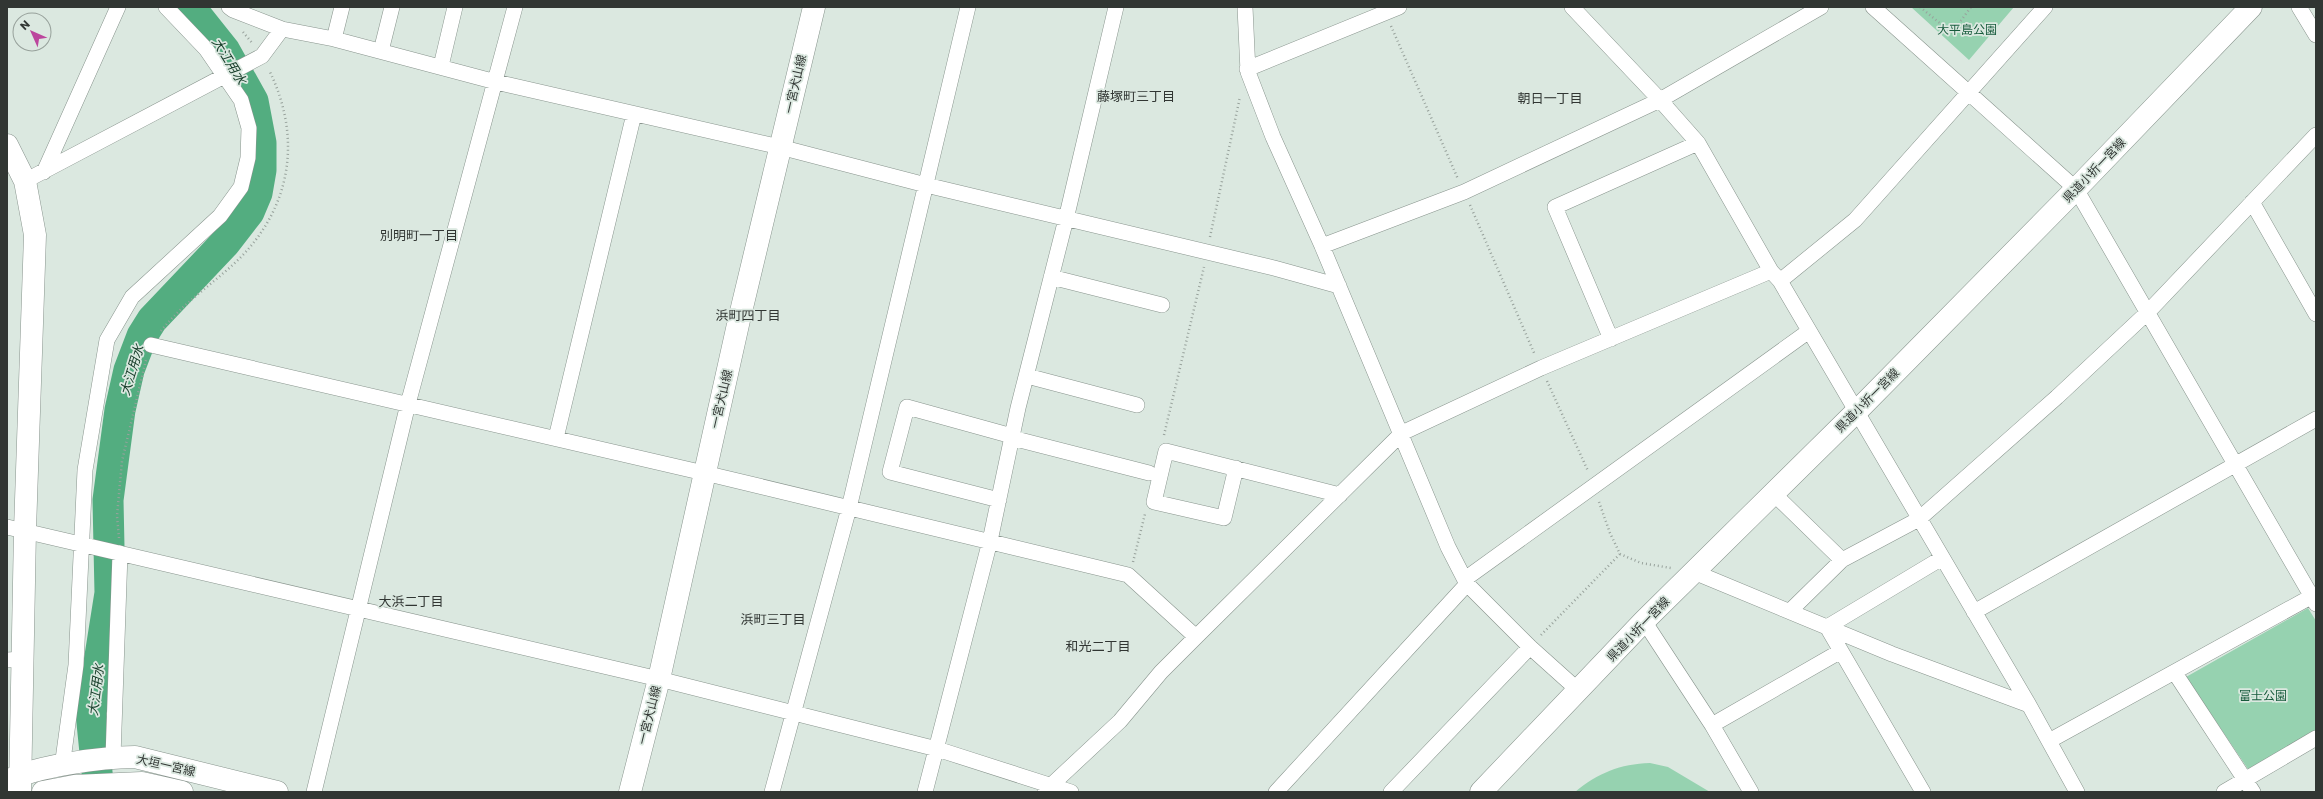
<svg xmlns="http://www.w3.org/2000/svg" width="2323" height="799" font-family="Poppins,'Noto Sans JP',sans-serif">
<rect width="100%" height="100%" fill="#dbe8e0"/>
<path fill="#96d2b0" d="M1911 7H2014L1969 60Z
M2308 608 2316 621V730L2248 769 2186 677Z
M1650 763 1668 767 1710 792H1575C1598 773 1620 764 1650 763Z"/>
<g fill="none" stroke-linecap="round" stroke-linejoin="round">
<path stroke="#53ad80" stroke-width="31" d="M99 792 91 713 110 593 108 500 120 410 129 370 142 336 152 320 225 243 249 212 257 193 261 170V143L253 101 225 51 190 7"/>
<g stroke="#88948d" stroke-width="16">
<path id="street" d="M229 7 233 10 282 29
M1245 7 1248 72 1273 137 1322 246 1448 547 1467 584 1530 647 1579 691
M1572 7 1660 100 1698 143 1771 271 1780 281 2029 705 2077 792
M1873 7 2076 189 2316 604
M2299 7 2316 35
M334 39 342 7
M381 51 392 7
M441 66 455 7
M1247 69 1399 7
M44 172 118 7
M25 181 262 56 282 29 334 39 496 82 780 147 926 185 1274 268 1339 286
M2252 202 2316 314
M1322 246 1464 192 1660 100 1821 7
M1051 277 1162 305
M1780 281 1855 220 2045 7
M1611 339 1555 207 1698 143
M151 345 717 476 1128 575 1196 637
M1027 376 1137 405
M556 438 634 114
M1012 438 1149 473
M1236 468 1224 518 1154 502 1166 451 1340 495
M1773 493 1842 560
M999 500 890 472 907 407 1012 436
M7 527 659 679 937 749 1071 792
M1694 572 1892 654 2029 705
M1465 579 1809 331
M1790 611 1842 560 1919 519 2057 397 2148 312 2316 135
M1974 612 2316 419
M1644 621 1712 725 1751 792
M7 660 24 659
M2175 673 2253 792
M1712 725 1841 651
M2049 741 2316 594
M113 757 120 553
M62 767 76 665 85 470 107 340 132 297 220 216 241 187 248 158 249 128 241 100 206 49 166 7
M1045 791 1120 721 1161 672 1196 637 1402 433 1541 368 1771 271
M314 792 408 404 515 7
M772 792 849 508 968 7
M925 792 990 541 1018 408 1066 219 1116 7
M1276 792 1467 584
M1391 792 1530 647
M1923 792 1827 627 1942 558
M2224 792 2316 738"/>
</g>
<g stroke="#88948d" stroke-width="23">
<path id="secondary" d="M7 145 25 181 35 235 25 530 20 792
M1481 792 1644 621 1856 412 2076 189 2251 7"/>
</g>
<g stroke="#88948d" stroke-width="23">
<path id="primary" d="M7 781C36 766 102 757 135 757L277 792
M43 792 74 786 142 783 182 792
M630 792 659 679 739 320 814 7"/>
</g>
<path stroke="#98a29c" stroke-width="2.5" stroke-dasharray="1 3" stroke-linecap="butt" d="M1920 7 1952 33 1971 7
M1391 26 1458 179
M243 32 253 44
M1470 205 1535 355
M1210 237 1240 97
M161 331C183 303 213 284 239 259 292 206 302 137 269 70
M1547 381 1588 471
M1164 435 1204 267
M1599 502 1610 533 1620 554 1641 563 1671 568
M119 538 117 516 122 461 146 360
M1133 562 1145 514
M1541 635 1620 554"/>
<use href="#street" stroke="#fff" stroke-width="15"/>
<use href="#secondary" stroke="#fff" stroke-width="22"/>
<use href="#primary" stroke="#fff" stroke-width="22"/>
</g>
<g text-anchor="middle" dominant-baseline="central" stroke-width="3.5" stroke-linejoin="round" paint-order="stroke">
<g font-size="12" fill="#175b3c" stroke="#dbe8e0">
<text x="1967" y="29">大平島公園</text>
<text x="2263" y="695">富士公園</text>
</g>
<g font-size="12" fill="#313633" stroke="#dbe8e0">
<text transform="translate(795 84) rotate(-77)">一宮犬山線</text>
<text transform="translate(2094 170) rotate(-46)">県道小折一宮線</text>
<text transform="translate(721 399) rotate(-77)">一宮犬山線</text>
<text transform="translate(1867 400) rotate(-45)">県道小折一宮線</text>
<text transform="translate(1638 629) rotate(-46)">県道小折一宮線</text>
<text transform="translate(649 715) rotate(-76)">一宮犬山線</text>
<text transform="translate(166 765) rotate(13)">大垣一宮線</text>
</g>
<g font-size="13" font-style="italic" fill="#1a402d" stroke="#dbe8e0">
<text transform="translate(229 61) rotate(58)">大江用水</text>
<text transform="translate(132 370) rotate(-73)">大江用水</text>
<text transform="translate(96 690) rotate(-83)">大江用水</text>
</g>
<g font-size="13" fill="#313633" stroke="#dbe8e0">
<text x="1136" y="96">藤塚町三丁目</text>
<text x="1550" y="98">朝日一丁目</text>
<text x="419" y="235">別明町一丁目</text>
<text x="748" y="315">浜町四丁目</text>
<text x="411" y="601">大浜二丁目</text>
<text x="773" y="619">浜町三丁目</text>
<text x="1098" y="646">和光二丁目</text>
</g>
</g>
<rect width="2323" height="799" fill="none" stroke="#313633" stroke-width="16"/>
<g transform="translate(32 32) rotate(315)"><circle r="19" fill="#dbe8e0" stroke="#97a19b"/>
<path d="M0-3L7 15L0 10L-7 15Z" fill="#bc469d"/>
<text y="-6" font-size="11" font-weight="bold" text-anchor="middle" fill="#313633">N</text>
</g>
</svg>
